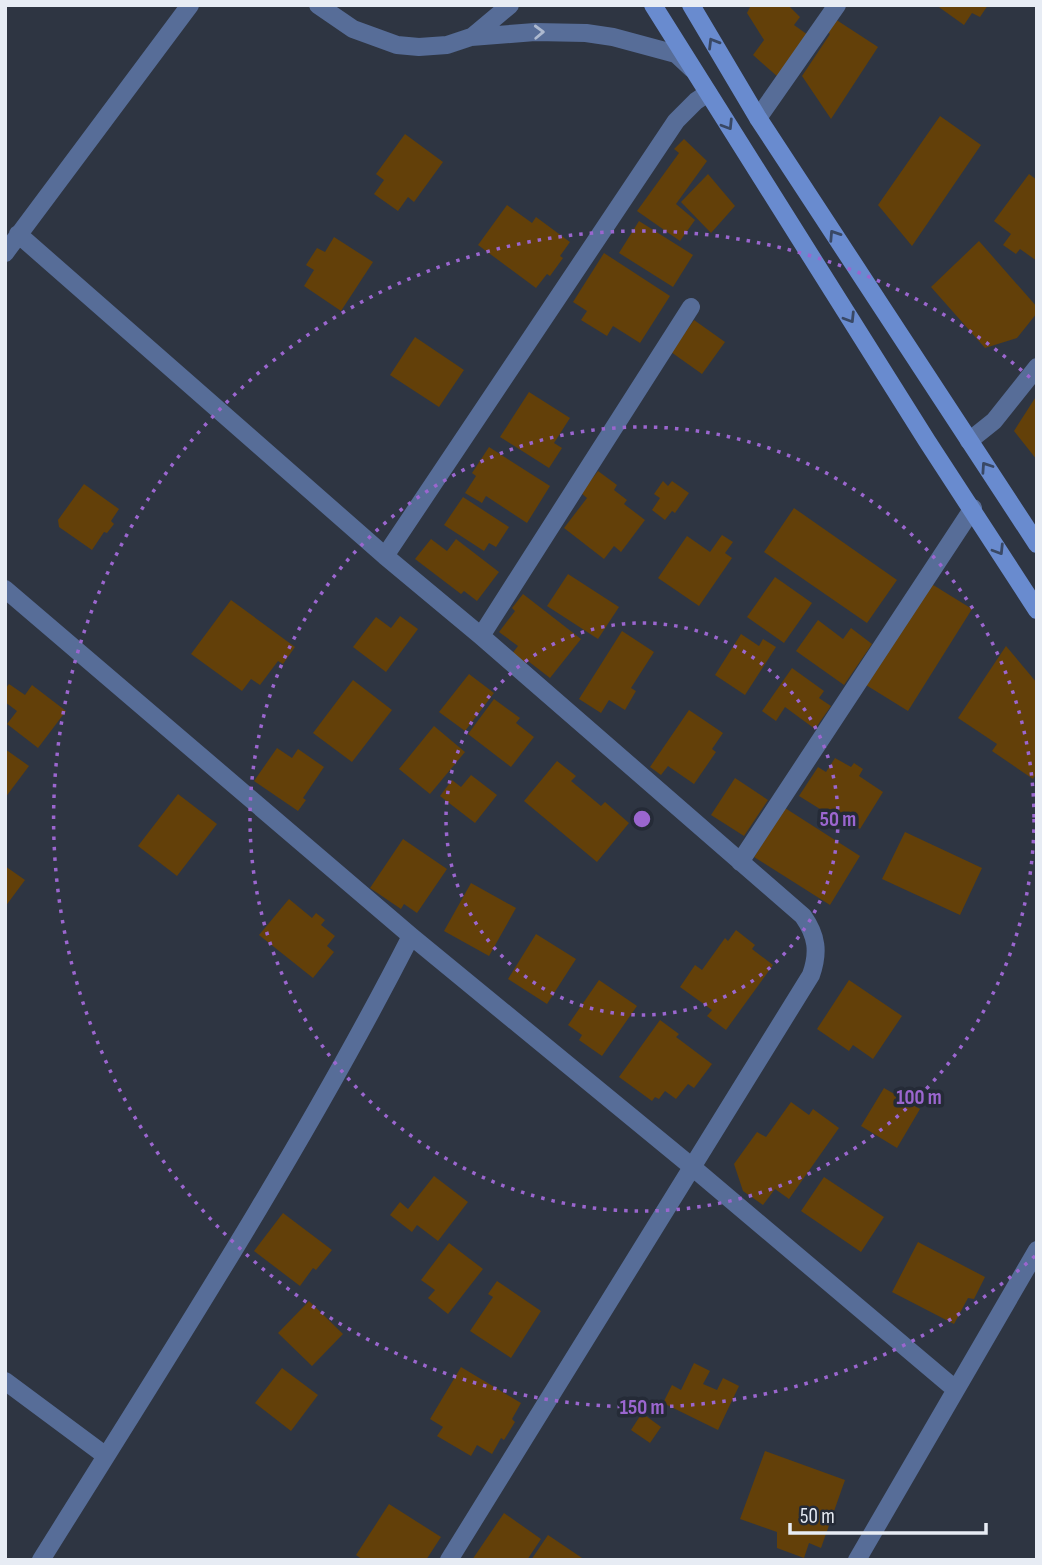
<svg xmlns="http://www.w3.org/2000/svg" width="1042" height="1565" font-family="'Sofia Sans Condensed',sans-serif">
<rect width="100%" height="100%" fill="#2e3542"/>
<path fill="#634009" d="M751 5H788L800 17 794 25 808 35 778 77 753 55 764 40 747 13Z
M936 5H988L980 17 972 13 964 25Z
M835 19 878 47 831 119 802 76 830 34 827 32Z
M940 116 981 145 912 246 878 205Z
M405 134 443 162 414 202 408 197 398 211 374 194 384 180 376 174Z
M684 139 707 161 676 204 695 220 680 241 637 211 679 153 674 149Z
M708 174 735 206 711 233 681 202Z
M1029 174 1037 180V261L1020 249 1016 254 1003 245 1011 234 994 221Z
M507 205 532 223 536 217 570 242 560 256 563 258 550 276 547 274 536 288 478 245Z
M639 221 693 255 673 287 619 253Z
M334 237 373 262 341 311 304 286 314 270 306 265 317 248 325 252Z
M979 241 1037 307V313L1017 338 985 348 931 287Z
M604 253 670 296 640 343 613 326 607 336 581 320 587 311 573 302Z
M694 320 725 342 702 374 671 352Z
M415 337 464 370 439 407 390 375Z
M529 392 570 418 554 443 562 448 549 468 500 437Z
M1037 395V460L1014 431Z
M489 447 550 486 527 523 486 496 482 503 465 493 476 476 472 473Z
M598 471 617 485 614 490 627 500 624 504 645 520 621 552 614 546 604 559 564 528 587 498 581 493Z
M663 481 668 486 672 481 689 493 675 513 672 511 665 520 652 510 660 498 654 494Z
M84 484 119 509 111 521 114 524 107 533 104 532 92 550 59 527 58 520Z
M463 497 509 527 496 547 489 543 484 551 444 525Z
M794 508 897 580 867 623 764 552Z
M722 535 733 542 725 553 732 558 699 606 658 578 687 536 710 552Z
M431 539 447 551 456 539 499 572 477 601 464 591 461 594 415 559Z
M568 574 619 607 598 639 547 606Z
M775 577 812 603 784 643 747 617Z
M930 583 972 609 908 711 866 685Z
M523 594 581 639 550 678 528 661 524 666 511 655 518 646 499 632 515 611 512 608Z
M231 600 295 647 283 664 278 661 260 685 251 679 242 691 191 654Z
M400 616 418 629 386 672 353 647 376 617 391 628Z
M818 620 843 639 851 628 872 644 844 685 796 651Z
M622 631 654 652 631 688 636 691 625 710 609 700 601 713 579 699Z
M741 634 759 646 763 639 776 647 745 695 715 675Z
M1006 646 1037 683V773L1033 779 992 751 997 744 958 718Z
M792 668 824 691 819 698 831 706 815 729 785 707 776 721 762 711Z
M469 674 494 693 465 731 439 712Z
M353 680 392 710 352 762 313 733Z
M9 684 25 695 32 685 66 711 38 748 7 724 17 711 5 702V689Z
M494 699 520 718 516 723 534 737 511 767 468 734Z
M689 710 723 733 712 749 716 752 694 784 668 766 661 775 650 767Z
M434 726 465 752 430 794 399 769Z
M277 748 292 758 298 749 324 767 303 798 306 800 298 811 254 781Z
M5 749 29 766 5 798Z
M835 758 851 767 854 763 863 769 859 776 883 792 860 829 830 810 828 814 799 796 818 767 826 772Z
M557 761 576 776 571 781 601 806 605 802 629 823 597 862 524 801Z
M471 775 497 795 475 823 440 796 452 780 461 787Z
M735 778 768 800 744 836 711 815Z
M178 794 217 824 177 876 138 846Z
M785 808 860 856 830 905 754 857Z
M905 832 982 868 960 915 882 879Z
M403 839 447 869 417 913 404 904 401 909 370 888Z
M5 866 25 880 5 907Z
M471 883 516 908 489 956 444 931Z
M289 899 312 918 316 913 325 920 321 925 335 936 327 946 334 952 313 978 259 935Z
M736 930 755 945 752 949 773 965 726 1030 707 1016 712 1010 680 987 695 965 702 970 725 938 728 941Z
M536 934 576 959 547 1004 508 979Z
M599 980 637 1006 602 1056 579 1040 582 1035 568 1025Z
M849 980 902 1016 873 1059 853 1045 849 1051 817 1029Z
M660 1020 679 1034 676 1037 712 1064 694 1088 688 1084 676 1099 665 1091 659 1099 655 1097 652 1101 619 1077Z
M884 1088 920 1109 897 1148 861 1126Z
M791 1102 809 1115 813 1109 839 1128 789 1199 775 1189 763 1205 743 1191 734 1164 757 1132 766 1137Z
M434 1176 468 1202 438 1241 417 1225 412 1232 390 1215 400 1202 408 1209Z
M824 1177 884 1217 861 1252 801 1211Z
M283 1213 332 1250 316 1270 313 1268 300 1286 254 1251Z
M918 1242 985 1277 974 1299 968 1298 954 1324 892 1292Z
M449 1243 483 1269 448 1314 428 1298 435 1290 421 1280Z
M497 1281 541 1311 511 1358 470 1331 493 1297 488 1294Z
M309 1301 343 1334 312 1366 278 1333Z
M694 1363 710 1371 703 1384 717 1390 723 1378 739 1386 718 1430 663 1403 672 1385 681 1390Z
M461 1367 521 1403 512 1419 515 1422 504 1440 501 1438 492 1454 477 1445 471 1456 437 1436 443 1427 430 1419Z
M282 1368 318 1395 291 1431 255 1403Z
M642 1413 661 1427 650 1443 631 1430Z
M765 1451 845 1480 821 1548 809 1543 804 1558 777 1548V1532L740 1519Z
M389 1504 441 1537 426 1560H363L356 1555Z
M504 1513 541 1539 527 1560H472Z
M548 1535 585 1560H531Z"/>
<g fill="none" stroke-linecap="round" stroke-linejoin="round">
<path stroke="#576d98" stroke-width="18" d="M318 5 353 29 397 45 419 47 447 45 471 37 535 32 586 33 613 37 676 54 692 69
M472 37 510 5
M758 118 837 5
M18 234 385 556 481 636 803 916C817 936 819 952 811 975L449 1560
M5 253 190 5
M969 441 994 421 1037 367
M385 556 676 121 696 101 708 93
M5 589 411 936 691 1166 955 1389
M481 636 691 307
M740 862 973 508
M5 1381 106 1456
M41 1560C169 1355 301 1151 411 936
M857 1560 1037 1250"/>
<path stroke="#698bcf" stroke-width="18" d="M653 5 927 441 1037 610
M691 5 758 118 1037 544"/>
</g>
<defs><path id="oneway-chevron" d="M-2-3.5L2.5 0L-2 3.5" fill="none" stroke-width="1.6" stroke-linecap="round" stroke-linejoin="round" transform="scale(1.75)"/></defs>
<use stroke="#adb9cf" href="#oneway-chevron" transform="translate(539 32) rotate(-2)"/>
<g stroke="#394865">
<use href="#oneway-chevron" transform="translate(713 43) rotate(-121)"/>
<use href="#oneway-chevron" transform="translate(728 125) rotate(58)"/>
<use href="#oneway-chevron" transform="translate(834 235) rotate(-123)"/>
<use href="#oneway-chevron" transform="translate(850 318) rotate(58)"/>
<use href="#oneway-chevron" transform="translate(986 467) rotate(-124)"/>
<use href="#oneway-chevron" transform="translate(999 550) rotate(58)"/>
</g>
<g fill="none" stroke="#9b66cf" stroke-width="3.5" stroke-dasharray="3.5 7">
<circle cx="642" cy="819" r="196"/>
<circle cx="642" cy="819" r="392"/>
<path d="M1035 1256A588 588 0 1 1 1035 382"/>
</g>
<circle cx="642" cy="819" r="10" fill="#9b66cf" stroke="#252b37" stroke-width="3.5"/>
<g font-size="21" text-anchor="middle" font-weight="bold" fill="#9b66cf" stroke="#252b37" stroke-width="7" stroke-linejoin="round" paint-order="stroke">
<text x="838" y="826">50 m</text>
<text x="919" y="1104">100 m</text>
<text x="642" y="1414">150 m</text>
</g>
<rect width="1042" height="1565" fill="none" stroke="#e7ecf4" stroke-width="14"/>
<path d="M790 1523v10h196v-10" fill="none" stroke="#e7ecf4" stroke-width="3.5"/>
<text x="800" y="1523" font-size="21" fill="#e7ecf4" stroke="#252b37" stroke-width="5" paint-order="stroke">50 m</text>
</svg>
